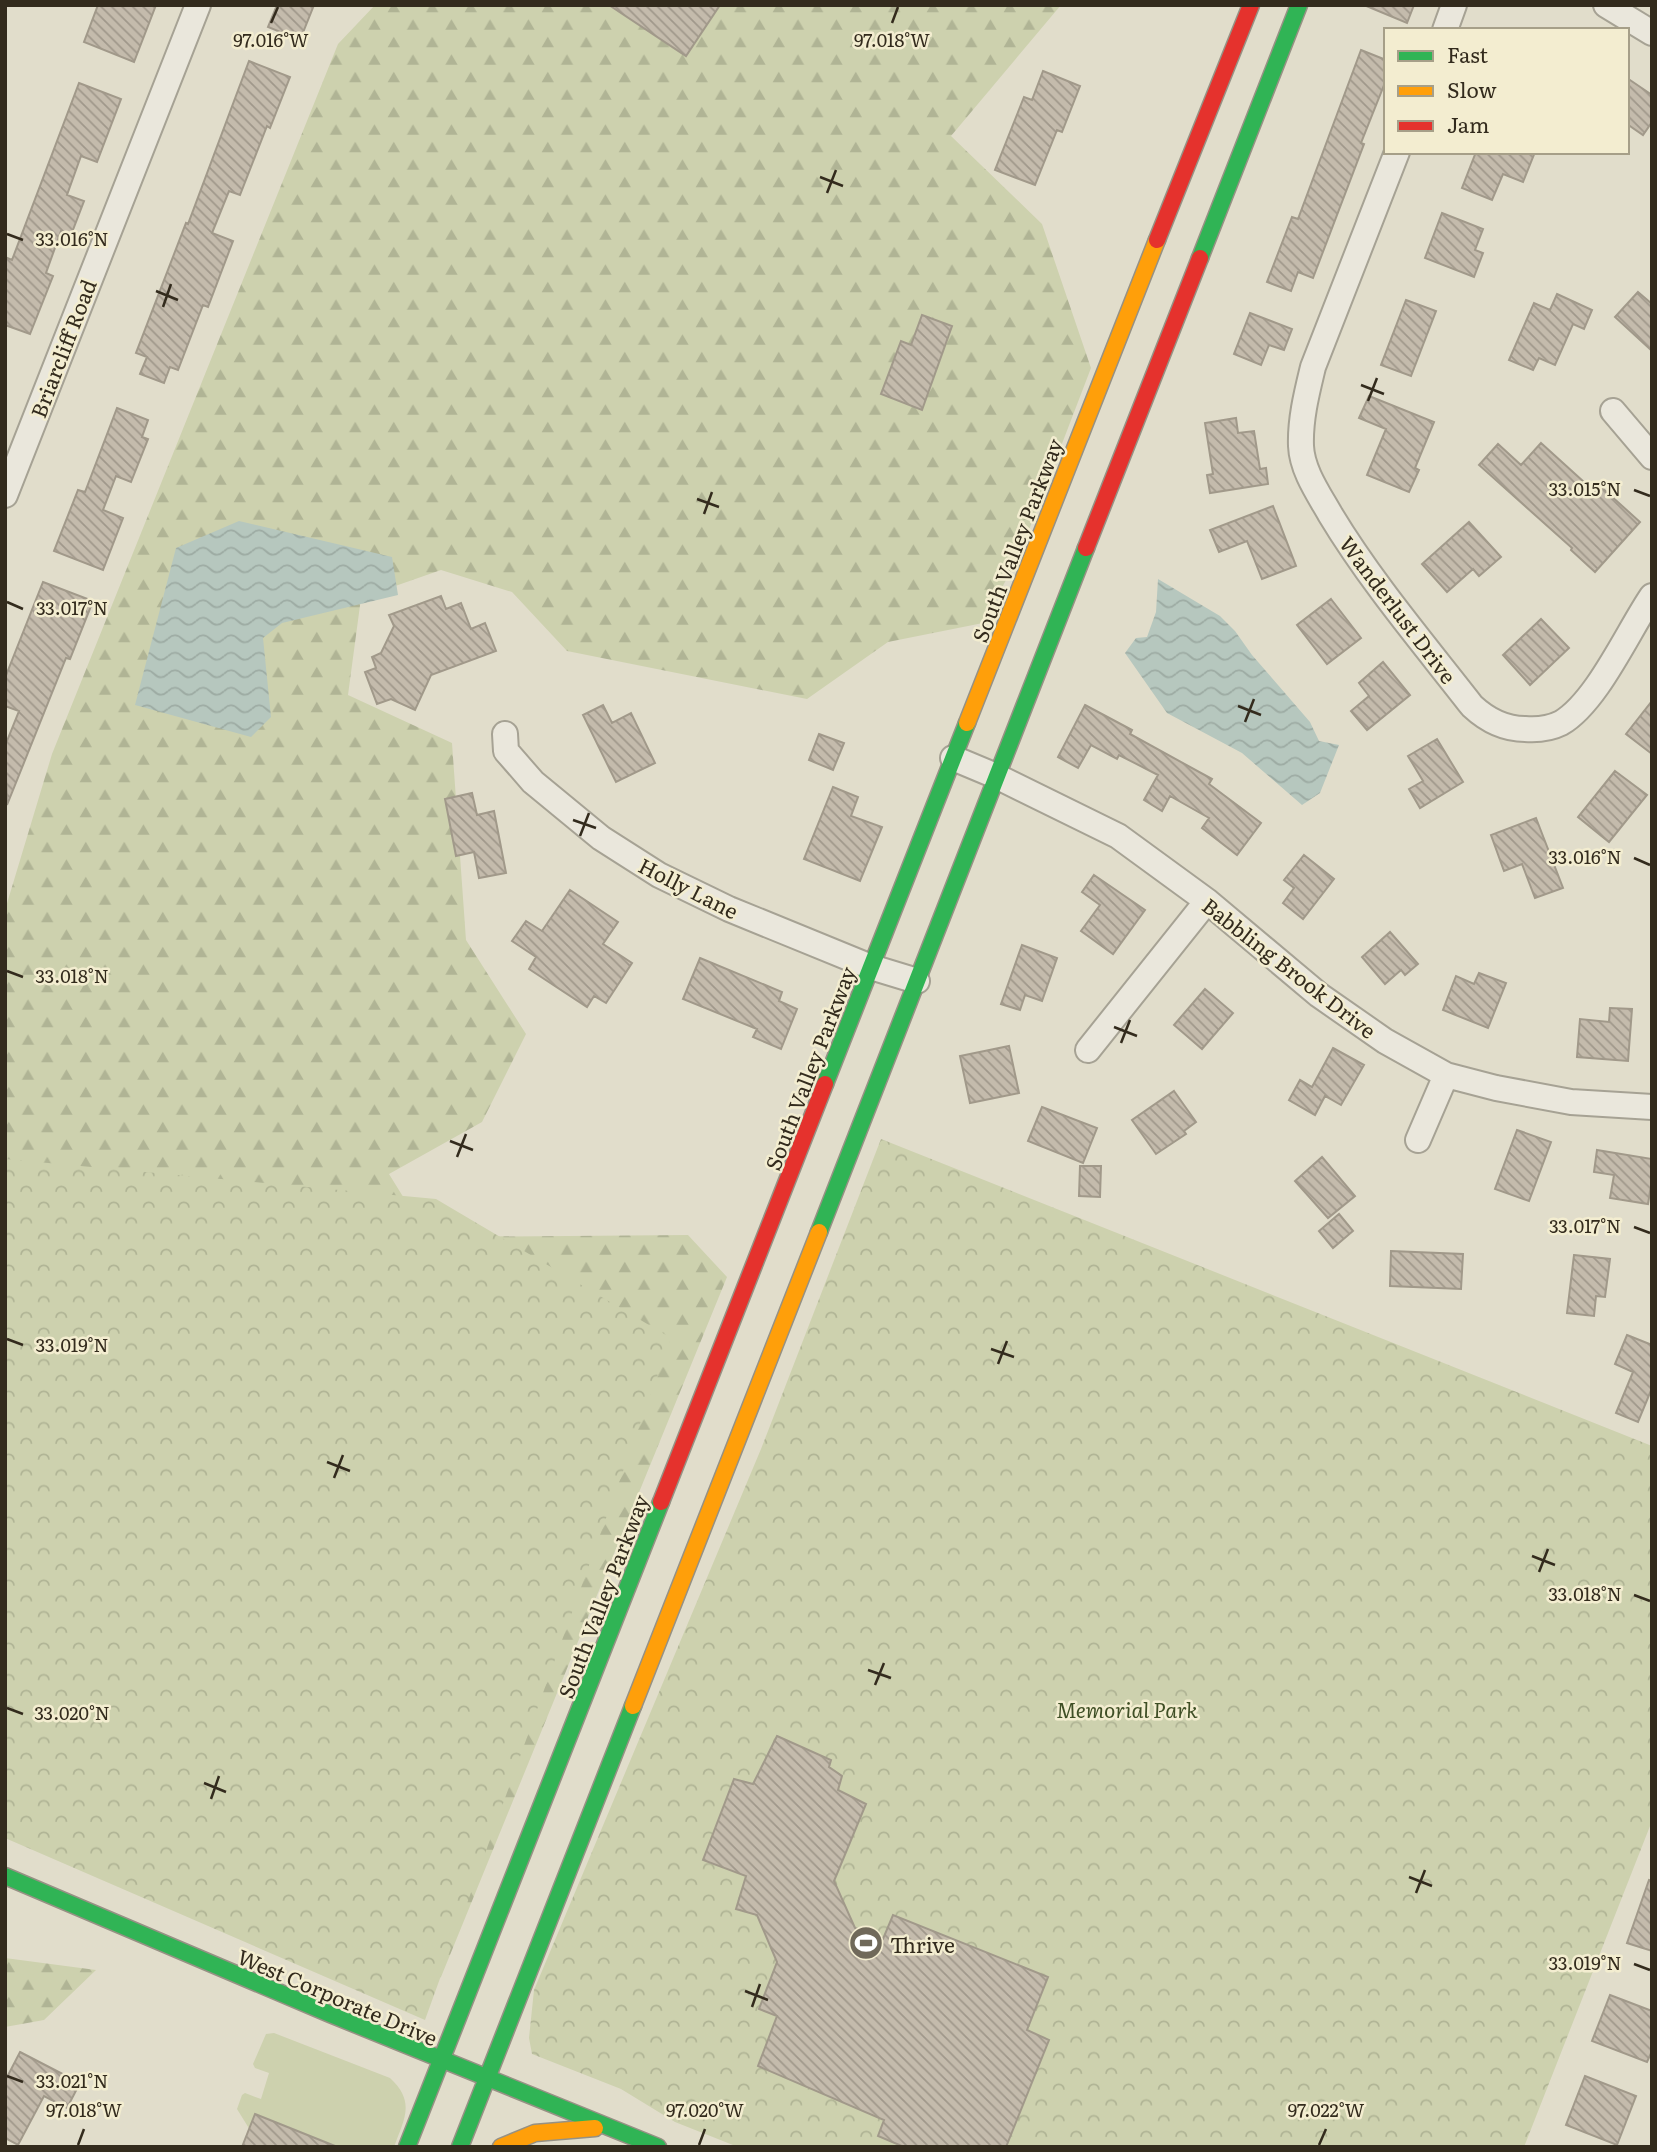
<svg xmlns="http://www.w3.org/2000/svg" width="1657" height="2152" font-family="Literata,serif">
<defs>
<pattern id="forest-firs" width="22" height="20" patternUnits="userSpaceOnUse" patternTransform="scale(1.75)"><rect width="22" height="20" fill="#cdd1ae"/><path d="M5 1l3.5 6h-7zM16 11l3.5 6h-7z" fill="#b0b495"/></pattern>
<pattern id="park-crowns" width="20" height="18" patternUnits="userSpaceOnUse" patternTransform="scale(1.75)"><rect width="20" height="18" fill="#cdd1ae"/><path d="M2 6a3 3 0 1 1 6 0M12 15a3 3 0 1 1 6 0" fill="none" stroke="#b0b495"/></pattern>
<pattern id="water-waves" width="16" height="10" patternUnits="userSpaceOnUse" patternTransform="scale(1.75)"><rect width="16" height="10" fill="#b6c7be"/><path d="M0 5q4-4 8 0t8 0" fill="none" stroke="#9daba3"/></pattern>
<pattern id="building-back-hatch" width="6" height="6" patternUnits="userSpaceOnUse" patternTransform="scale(1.75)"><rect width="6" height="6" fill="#c4bbac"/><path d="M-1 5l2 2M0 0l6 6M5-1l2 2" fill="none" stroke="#a0988b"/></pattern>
</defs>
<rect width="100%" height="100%" fill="#e1ddcb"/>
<path fill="#cdd1ae" d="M274 2033 390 2078C416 2102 404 2119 394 2147H244L250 2130 237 2109 242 2095 245 2093 261 2099 269 2073 255 2068 253 2064 266 2034Z"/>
<path fill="url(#forest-firs)" d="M375 5H1061L951 136 1042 224 1091 368 1019 556 983 623 888 642 807 699 567 651 512 592 441 570 361 598 348 695 452 743 466 940 526 1034 482 1122 389 1174 428 1237 688 1235 727 1277 441 1977 5 1830V910L52 754 338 44Z
M5 1958 96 1970 44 2020 5 2027Z"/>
<path fill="url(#park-crowns)" d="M881 1139 1652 1446V1821L1524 2147H738L675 2122 621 2089 532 2054 529 2038 534 1990 761 1449Z
M5 1159 436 1199 671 1338 425 2020 5 1838Z"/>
<path fill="url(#water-waves)" d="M239 521 392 557 398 595 282 623 263 638 271 717 251 737 135 705 176 548Z
M1158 579 1220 616 1235 631 1252 655 1310 722 1319 741 1339 745 1320 793 1302 805 1242 753 1167 713 1125 653 1136 638 1147 637 1156 612Z"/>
<path fill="url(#building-back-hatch)" stroke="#a1998a" stroke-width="2" d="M98 5H156L134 62 84 42Z
M277 5H314L300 40 268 27Z
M609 5H720L686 56Z
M1364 5H1414L1407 23Z
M1361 50 1386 60V80L1361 143 1364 144 1313 278 1298 272 1291 291 1267 282 1292 217 1298 219Z
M249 61 290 77 270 128 267 126 240 195 229 191 212 233 233 241 208 307 203 305 178 370 170 367 164 383 140 374 147 357 136 353 186 223 188 224Z
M1043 71 1080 86 1062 132 1057 130 1035 185 995 170 1024 97 1032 100Z
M1627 78 1652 95V122L1643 135 1627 124Z
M79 83 121 99 97 162 81 156 67 195 84 201 71 235 61 231 46 273 53 276 30 334 5 325V257L12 260Z
M1476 152H1535L1523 182 1503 174 1492 200 1462 188Z
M1442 213 1483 229 1475 250 1483 253 1474 277 1425 258Z
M1638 292 1652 304V351L1615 317Z
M1557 294 1592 310 1584 329 1573 324 1555 365 1539 358 1533 370 1509 360 1534 303 1550 310Z
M1406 300 1436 311 1411 376 1381 365Z
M1250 313 1292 329 1284 350 1269 345 1261 365 1234 354Z
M922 315 952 326 922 410 881 394 901 341 911 345Z
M1369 396 1434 422 1415 468 1419 470 1409 492 1367 475 1386 429 1359 418Z
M117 408 148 420 142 437 148 439 131 482 116 476 103 510 123 518 103 570 54 551 78 490 85 492Z
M1236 418 1238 433 1254 431 1260 469 1266 468 1268 484 1210 493 1207 475 1213 474 1205 423Z
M1541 443 1595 492 1600 486 1640 522 1595 572 1571 550 1572 548 1479 465 1498 444 1521 465Z
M1273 506 1296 566 1262 579 1247 541 1219 552 1210 530Z
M1469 522 1501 557 1479 576 1473 569 1447 592 1422 564Z
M43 582 93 601 70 659 66 658 7 805 5 746 19 711 5 706V678Z
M441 596 446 609 461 603 471 629 485 623 496 651 431 675 415 710 391 699 377 704 365 672 376 668 372 657 381 653 394 626 389 615Z
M1331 599 1361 638 1327 664 1297 625Z
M1541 619 1569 648 1530 685 1503 655Z
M1383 662 1410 695 1367 730 1351 711 1369 696 1359 683Z
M1652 701V754L1626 734Z
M603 705 612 723 631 713 655 763 616 782 583 715Z
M1085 705 1132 730 1130 734 1212 779 1209 784 1261 823 1237 855 1202 828 1209 818 1170 796 1162 811 1144 800 1158 775 1119 755 1117 759 1091 745 1078 768 1058 757Z
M819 734 844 743 833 770 809 760Z
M1437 739 1463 782 1420 808 1409 789 1423 781 1408 756Z
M1615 771 1647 795 1609 842 1578 817Z
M833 787 858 797 851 816 882 827 860 881 804 859Z
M472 793 477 815 494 811 506 873 479 878 474 852 456 856 445 799Z
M1536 818 1563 888 1535 898 1522 864 1504 871 1491 835Z
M1304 855 1334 879 1303 919 1283 903 1294 888 1284 880Z
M1094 875 1145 910 1113 954 1081 931 1100 905 1082 892Z
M570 890 618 922 603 944 632 963 606 1003 594 996 587 1007 529 969 536 957 512 941 526 921 542 931Z
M1390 932 1418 964 1405 975 1401 970 1385 984 1362 957Z
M1022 945 1057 958 1042 1001 1025 995 1020 1010 1001 1004Z
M700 958 782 992 779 1001 797 1009 781 1049 753 1037 757 1029 683 999Z
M1479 973 1506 983 1488 1028 1443 1010 1456 976 1474 984Z
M1205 989 1233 1013 1202 1049 1174 1025Z
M1610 1008 1632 1009 1628 1061 1577 1057 1580 1019 1609 1022Z
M1009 1046 1019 1093 970 1103 960 1056Z
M1333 1048 1364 1065 1341 1105 1325 1096 1315 1115 1289 1100 1300 1080 1312 1087Z
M1174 1091 1196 1122 1184 1131 1186 1134 1156 1154 1132 1120Z
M1042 1107 1097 1128 1083 1163 1028 1141Z
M1517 1130 1551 1142 1529 1201 1495 1189Z
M1597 1150 1652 1159V1179L1648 1204 1610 1198 1614 1175 1594 1172Z
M1322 1157 1355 1196 1328 1218 1295 1181Z
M1080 1166H1101L1100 1197 1079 1196Z
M1339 1214 1353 1231 1333 1248 1319 1231Z
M1391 1251 1463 1254 1461 1289 1390 1286Z
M1574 1255 1610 1259 1605 1297 1596 1296 1594 1316 1567 1313Z
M1627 1335 1652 1345V1388L1638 1422 1616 1413 1633 1372 1615 1364Z
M777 1736 831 1760 829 1767 842 1776 838 1790 866 1804 834 1881 855 1928 883 1939 893 1915 1048 1977 1027 2030 1049 2040 1006 2147H904L878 2136 884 2120 758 2066 777 2016 759 2009 777 1962 757 1915 736 1909 746 1876 703 1860 734 1779 753 1784Z
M1649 1880 1652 1881V1951L1627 1943Z
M1610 1995 1652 2011V2051L1647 2062 1592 2041Z
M20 2052 80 2083 67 2108 44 2096 18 2145 5 2138V2081Z
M1585 2076 1636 2096 1617 2145 1566 2125Z
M255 2114 335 2146V2147H242Z"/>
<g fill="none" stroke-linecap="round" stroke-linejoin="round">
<g stroke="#a6a294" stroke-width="28">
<path id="street" d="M1606 5 1652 33
M1445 30 1454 5
M1397 152 1313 367C1307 392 1300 419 1301 446 1302 470 1318 493 1330 514 1371 582 1423 643 1472 706 1487 720 1504 729 1525 729 1538 730 1549 729 1561 723 1597 702 1628 631 1652 596
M1613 411 1652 457
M5 495 198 5
M505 734 506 751 533 782 601 838 659 875 729 909 871 967 917 981
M953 758 996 776 1118 836 1207 901 1319 995 1385 1041 1446 1075 1496 1088 1571 1102 1652 1107
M1088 1050 1207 901
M1418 1140 1446 1075"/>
</g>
<g stroke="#969184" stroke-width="19">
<path id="fast" d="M1200 258 1299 5
M825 1084 967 723
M819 1232 1086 548
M5 1876 330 2014 658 2147
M407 2147 661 1502
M460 2147 633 1706"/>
</g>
<g stroke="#969184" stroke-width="19">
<path id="slow" d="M967 723 1157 240
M633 1706 819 1232
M501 2147 535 2133 595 2128"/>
</g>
<g stroke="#969184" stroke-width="19">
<path id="jam" d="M1157 240 1251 5
M1086 548 1200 258
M661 1502 825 1084"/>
</g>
<use href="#street" stroke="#eae7dc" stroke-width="24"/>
<use href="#fast" stroke="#30b455" stroke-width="16"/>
<use href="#slow" stroke="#ff9f0a" stroke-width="16"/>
<use href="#jam" stroke="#e5322d" stroke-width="16"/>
</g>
<path fill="none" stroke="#332b1d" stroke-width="2.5" d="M271 23 278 7M892 23 898 7M820 177 843 186M827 193 836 170M7 234 23 240M156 291 178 300M163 307 171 284M1361 385 1384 394M1368 401 1377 378M1634 490 1650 496M697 499 719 507M704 514 712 492M7 602 23 609M1238 706 1261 715M1245 722 1254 699M573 820 596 828M580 836 589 813M1634 858 1650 865M7 971 23 977M1114 1027 1137 1036M1121 1043 1130 1020M450 1141 473 1150M457 1157 466 1134M1634 1227 1650 1233M7 1339 23 1345M991 1349 1014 1357M998 1364 1007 1341M327 1462 350 1471M334 1478 343 1455M1532 1556 1555 1565M1539 1572 1548 1549M1634 1595 1650 1601M868 1670 891 1678M875 1685 884 1663M7 1708 23 1714M204 1783 226 1792M211 1799 219 1776M1409 1877 1432 1886M1416 1893 1425 1870M1634 1964 1650 1970M745 1991 768 2000M752 2007 760 1984M7 2076 23 2082M78 2145 84 2129M699 2145 705 2129M1319 2145 1326 2129"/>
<defs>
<g id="stadium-disc" transform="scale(1.75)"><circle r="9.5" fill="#70695a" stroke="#f3edd0"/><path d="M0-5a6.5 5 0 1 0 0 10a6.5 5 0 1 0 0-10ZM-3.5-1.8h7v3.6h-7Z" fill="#fff"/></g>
</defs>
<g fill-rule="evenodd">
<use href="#stadium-disc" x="866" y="1943"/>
</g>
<g text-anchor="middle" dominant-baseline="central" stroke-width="5" stroke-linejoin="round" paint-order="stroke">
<g font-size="21" fill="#332b1d" stroke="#f3edd0">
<text transform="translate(62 348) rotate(-69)">Briarcliff Road</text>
<text transform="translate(1016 540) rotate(-69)">South Valley Parkway</text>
<text transform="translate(1399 609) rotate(53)">Wanderlust Drive</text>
<text transform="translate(689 887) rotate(27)">Holly Lane</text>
<text transform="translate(1290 967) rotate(38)">Babbling Brook Drive</text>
<text transform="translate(809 1068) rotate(-69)">South Valley Parkway</text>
<text transform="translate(602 1596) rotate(-69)">South Valley Parkway</text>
<text transform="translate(338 1996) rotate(23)">West Corporate Drive</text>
</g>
<g font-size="21" font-style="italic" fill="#3f4f25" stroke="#f3edd0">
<text x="1127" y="1708">Memorial Park</text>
</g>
<g font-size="21" fill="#332b1d" stroke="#f3edd0" text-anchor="start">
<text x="890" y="1943">Thrive</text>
</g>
</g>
<g font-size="18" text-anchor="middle" fill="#332b1d" stroke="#f3edd0" stroke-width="5" stroke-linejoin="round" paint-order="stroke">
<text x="892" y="47">97.018°W</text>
<text x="271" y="47">97.016°W</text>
<text x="72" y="246">33.016°N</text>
<text x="1585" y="496">33.015°N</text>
<text x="72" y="615">33.017°N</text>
<text x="1585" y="864">33.016°N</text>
<text x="72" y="983">33.018°N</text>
<text x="1585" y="1233">33.017°N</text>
<text x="72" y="1352">33.019°N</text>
<text x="1585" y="1601">33.018°N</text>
<text x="72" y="1720">33.020°N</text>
<text x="1585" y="1970">33.019°N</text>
<text x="72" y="2088">33.021°N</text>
<text x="84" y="2117">97.018°W</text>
<text x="705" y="2117">97.020°W</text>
<text x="1326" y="2117">97.022°W</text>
</g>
<rect width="1657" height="2152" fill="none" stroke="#332b1d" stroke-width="14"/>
<rect x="1384" y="28" width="245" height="126" fill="#f3edd0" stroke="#a69f88" stroke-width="2"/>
<rect x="1398" y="51" width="35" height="10" fill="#30b455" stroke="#a69f88" stroke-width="2"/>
<text x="1447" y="63" font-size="21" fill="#332b1d">Fast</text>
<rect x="1398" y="86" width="35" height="10" fill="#ff9f0a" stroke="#a69f88" stroke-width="2"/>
<text x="1447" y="98" font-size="21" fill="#332b1d">Slow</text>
<rect x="1398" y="121" width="35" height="10" fill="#e5322d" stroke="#a69f88" stroke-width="2"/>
<text x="1447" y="133" font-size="21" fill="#332b1d">Jam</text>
</svg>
